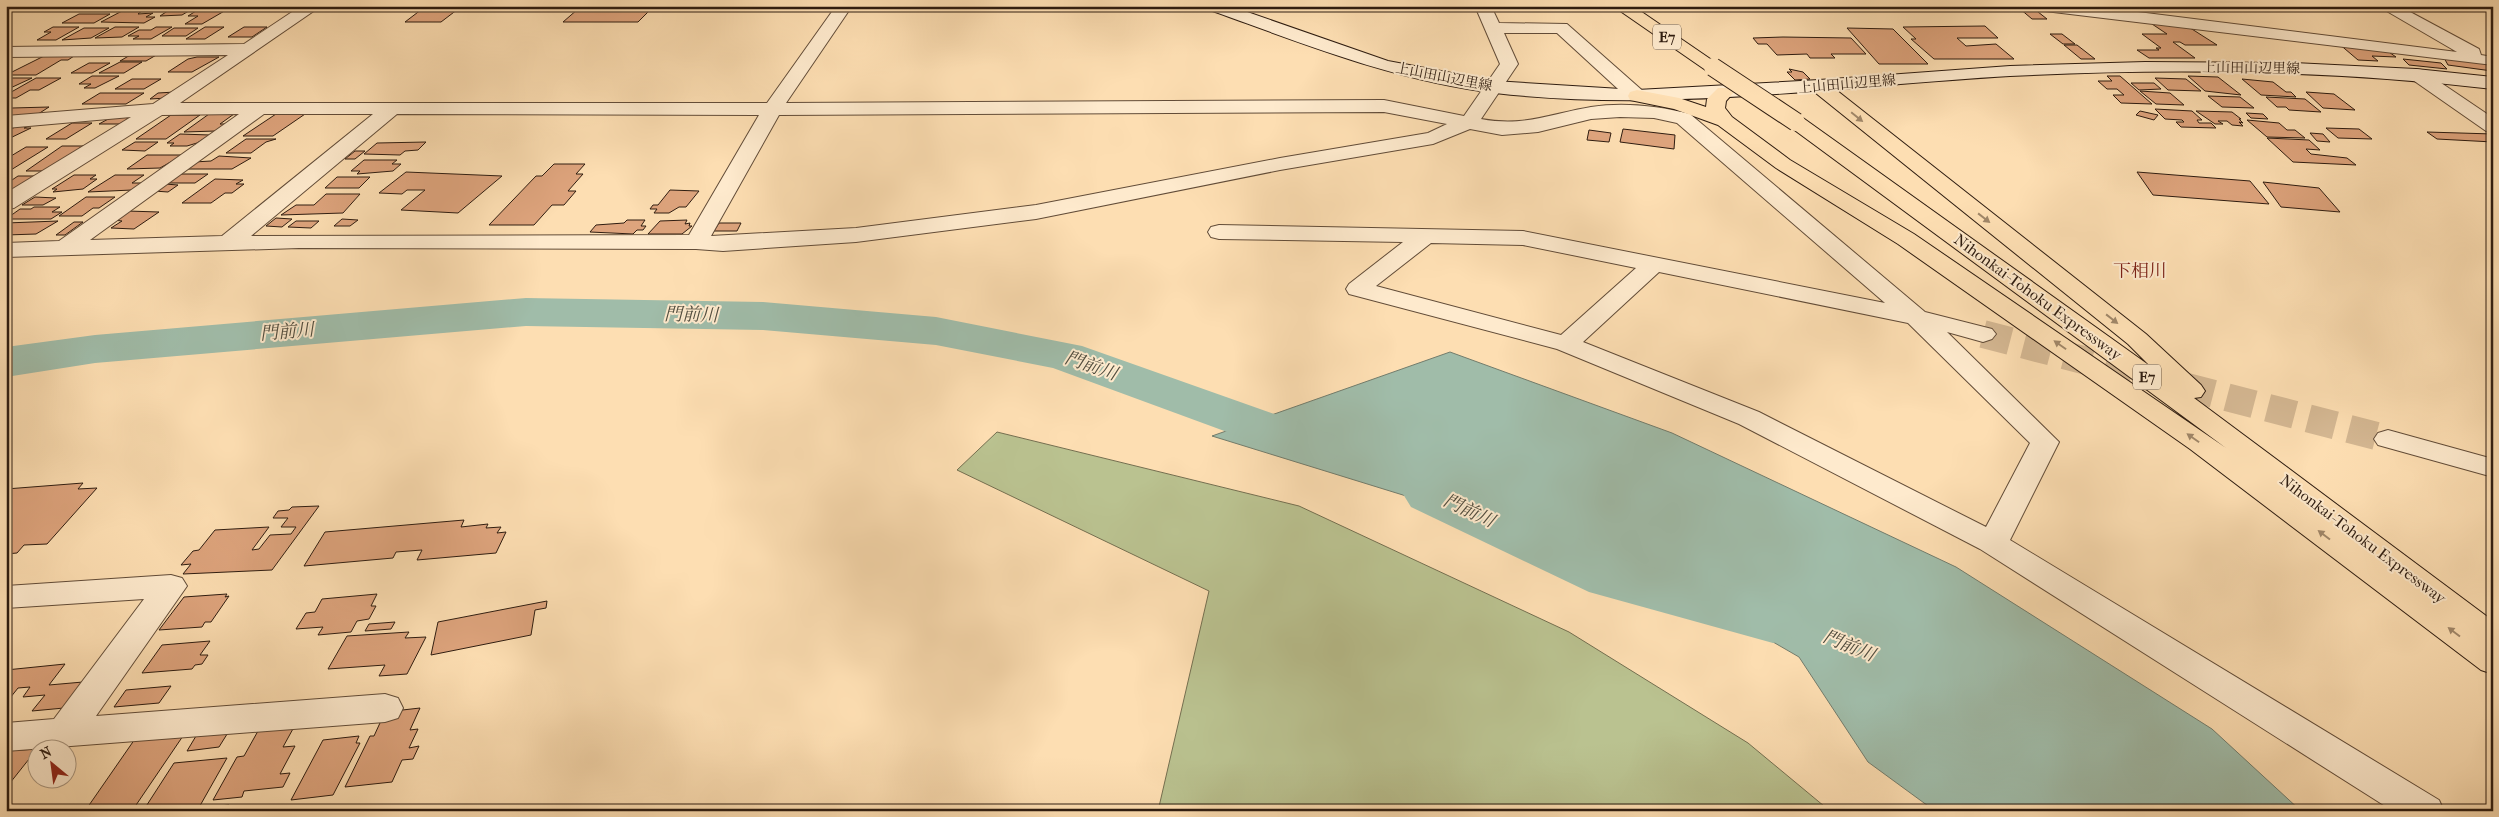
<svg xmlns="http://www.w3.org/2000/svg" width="2499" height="817" font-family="'IM FELL French Canon','Noto Serif JP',serif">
<rect width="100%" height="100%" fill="#fddeb2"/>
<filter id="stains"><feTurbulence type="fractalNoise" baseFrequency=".004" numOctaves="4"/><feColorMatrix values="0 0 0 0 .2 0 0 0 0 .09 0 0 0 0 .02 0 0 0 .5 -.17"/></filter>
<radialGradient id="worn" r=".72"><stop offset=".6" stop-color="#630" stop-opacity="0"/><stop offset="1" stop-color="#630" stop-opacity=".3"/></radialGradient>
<path fill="#bac290" stroke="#746f50" d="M997 432 1299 506 1569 632 1748 743 1830 811H1628L1625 809 1158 811 1209 591 957 470Z"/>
<path fill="#a0bca9" stroke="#727c6c" d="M1450 352 1672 433 1956 567 2212 729 2301 811H1935L1868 762 1799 657 1652 572 1212 436Z"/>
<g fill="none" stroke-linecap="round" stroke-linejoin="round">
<path fill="#a0bca9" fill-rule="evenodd" d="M526 298 763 302 936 317 1082 346 1336 436 1344 447 1336 458 1317 463 1298 458 1053 368 936 345 763 330 526 326 95 363 6 377V347L95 335Z
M1431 476 1451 481 1628 561 1795 605 1804 621 1795 637 1773 643 1589 592 1411 507 1403 494 1411 481Z"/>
</g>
<path fill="#dea47d" stroke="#2e1c10" d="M175 6H197L182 15 160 16Z
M204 6H233L202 24H185L198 16H188Z
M426 6H462L441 22H405Z
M630 8 650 10 638 22H563L578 9Z
M2019 8H2033L2047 19H2032Z
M143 10 138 14 153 13 146 17H155L144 23 101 22 122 11Z
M79 14H110L94 23H62Z
M2152 24H2184L2217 45H2185L2180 42H2173L2195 58H2149L2137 50H2159L2156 48H2161L2142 34H2167Z
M1985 26 1998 38H1957L1966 46 1996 44 2014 59H1934L1911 39H1916L1903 27Z
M53 27H79L56 40H37L51 32H44Z
M115 27H139L122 37 95 38Z
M156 27H172L151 39H133L139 36H128L139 30H151Z
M205 27H224L205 39H186Z
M244 27H267L252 37H228Z
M84 28H109L91 38 62 40Z
M174 28H198L186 36H162Z
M1847 28 1893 29 1928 64H1879Z
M2050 34H2062L2075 44H2063Z
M1783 37 1851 38 1866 54H1831L1835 58H1810L1807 54 1777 55 1767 44H1758L1753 38Z
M2338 43 2386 50 2396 57 2372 56 2378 61 2358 60Z
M2064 45H2077L2095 59H2081Z
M77 54 68 60H61L36 75H6L46 55Z
M132 54H158L146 61H120Z
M2443 56 2486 62 2492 71 2448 65Z
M197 57H219L192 72H168L188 59Z
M2403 59 2441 63 2447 69 2409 65Z
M120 62H142L124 73H99Z
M89 63H110L92 73H71Z
M1789 69 1803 72 1810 79 1795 80 1787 72H1792Z
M92 76H119L95 88H84L91 84H79Z
M2107 76H2120L2152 104 2121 103 2113 95H2124L2117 89H2107L2098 81H2112Z
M2188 76 2218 77 2241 95 2205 91Z
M11 78H32L6 90V81Z
M36 78H61L39 90H30L16 98H6V95Z
M2155 78 2186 79 2201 91 2168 90Z
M132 79H161L144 89H115Z
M2242 79 2273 82 2286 92H2291L2296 97 2261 95Z
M2131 83H2154L2161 89 2139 90Z
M2140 91 2170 93 2184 105 2156 104Z
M175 92 167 98 150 99 158 93Z
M2306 92 2334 94 2355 110 2323 108Z
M100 93H144L126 104H82Z
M2208 96 2240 97 2254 108 2222 107Z
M2266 97 2305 99 2321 112 2289 110 2286 107H2277Z
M49 107 35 116 6 118V112L12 108Z
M2155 109 2192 111 2202 120H2197L2199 123H2211L2216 128 2181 127 2176 122H2184L2182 120 2165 119Z
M2140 111 2158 115 2154 120 2136 115Z
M2196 111 2232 112 2241 119H2239L2243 123 2239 122 2243 126 2232 125 2227 121H2218L2223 124H2215Z
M279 112H308L273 136H243Z
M2246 113 2263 114 2268 119 2251 118Z
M209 114H234L220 124H226L216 131 184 132Z
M171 115H200L166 139H136Z
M134 117 124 124H99L110 118Z
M2247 120 2279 123 2287 130H2295L2305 138 2267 137Z
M72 123H92L66 139H46Z
M23 125 29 126 24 128H31L6 140V130Z
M2326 128 2359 129 2372 139 2338 138Z
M1623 129 1675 135 1674 149 1620 142Z
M1589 130 1611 133 1609 142 1587 140Z
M2427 132 2493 134V142L2437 139Z
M2310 133 2323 134 2330 142 2317 141Z
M180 134 210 135 197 143 187 146H170L174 143H167Z
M2267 138 2309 140 2320 150 2306 149 2311 154 2347 158 2356 165 2293 162Z
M246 139H276L266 142 251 153H226Z
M135 142H158L145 151 122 150Z
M426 142 418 150 405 151 400 155 364 154 377 143Z
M62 146H83L78 149H87L44 171H26Z
M26 147H48L6 173V159Z
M355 151H365L355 159H345Z
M147 155H183L160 168 127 169Z
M219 156 251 158 232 169H184L194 162 211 161Z
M364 160H397L392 164H401L393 171 357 174 360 171H351Z
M554 164H585L576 174H583L568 191H576L564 205H552L534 225H489L536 176H542Z
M406 172 502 176 458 213 401 210 425 190H407L402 194 379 193Z
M2137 172 2250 181 2269 204 2153 195Z
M181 174H208L195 183H168Z
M74 175H96L90 179H97L83 189 53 192 57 189H52Z
M115 175H144L132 183H142L132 190 88 192Z
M18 176H38L6 197V184Z
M337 177H370L359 188H325Z
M215 179 243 180 236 184H244L232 193H225L211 203H182Z
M2263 182 2319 188 2340 212 2281 207Z
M165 184 178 185 168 192 154 191Z
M670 190 699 191 686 207H679L669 213H654L657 209H650L653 205H658Z
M326 194H360L343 213 281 215 296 205H314Z
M35 197 56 198 43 205H22Z
M86 197H115L99 208H93L82 216H59Z
M34 207H60L52 212H62L51 219H6L20 209H31Z
M127 211 159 212 134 229 111 228 122 221 113 220Z
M276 218 292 219 282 227 266 226Z
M342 219 358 220 350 226H334Z
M627 220H645L641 226H646L643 230H637L633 234 590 232 596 225 624 223Z
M687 220 685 224 690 223 689 226H692L682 234H648L660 221Z
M58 221 36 234 6 235V223Z
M296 221H319L311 228 288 227Z
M74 222H83L65 235H56Z
M719 223H741L737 231H714Z
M83 483 78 489 97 488 47 544 24 545 17 553 6 554V489Z
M319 506 272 570 183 574 191 564 181 565 193 551 199 550 215 530 269 527 252 550 259 549 270 535 291 534 296 527H281L288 518H273L278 511 289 510 292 507Z
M464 520 461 527 488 524 486 528 501 527 497 533 506 532 496 553 417 560 422 550 396 552 393 558 304 566 325 532Z
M227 594 225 597 229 596 211 622H205L202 627 159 630 184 597Z
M377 594 371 606H376L369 619 357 621 351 632 318 635 323 627 296 629 306 613 315 612 322 599Z
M547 601 546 608 535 610 531 635 431 655 438 622Z
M395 622 391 629 365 631 369 624Z
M409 632 405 638 426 637 407 674 379 676 385 665 328 669 347 636Z
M210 641 200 655H208L202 664 195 665 192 669 142 673 162 645Z
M65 664 49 685 83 682 64 708 32 711 45 695 23 697 30 687 18 688 6 703V670Z
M171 686 159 703 114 707 126 690Z
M420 708 410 730 418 729 409 748 419 746 413 759 402 760 392 782 345 787 370 736H374L385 712Z
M234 723 219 747 187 751 202 726Z
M294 727 283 747 295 746 280 774 290 773 283 787 244 791 242 797 213 800 237 757 244 756 258 731Z
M185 733 132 811H85L137 736Z
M359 736 356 743H360L333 795 291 800 323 740Z
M37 749 6 788V751Z
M227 758 197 811H143L174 763Z
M229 805 226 811H207L209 807Z"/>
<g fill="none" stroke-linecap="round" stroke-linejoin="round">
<path stroke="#d4b792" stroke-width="28" stroke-dasharray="28 14" stroke-linecap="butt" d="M1983 334 2388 439"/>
<g stroke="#624c38" stroke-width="2">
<path id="street" d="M301 6H321L180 103H767L836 6H852L786 103 1384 100 1464 116 1500 64 1475 6H1491L1499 23 1567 24 1644 92 1646 96 1644 100H1630L1557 33H1504L1518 64 1481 119C1524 127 1550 114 1591 107 1624 102 1658 106 1690 114L1925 312 1992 329 1996 334 1992 339 1983 342 1947 332 2059 442 2010 540 2439 800 2444 811H2393L1980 549 1739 424 1557 349 1349 294 1346 289 1349 284 1403 242 1219 239 1211 237 1208 232 1211 227 1219 225 1523 231 1885 303 1677 123 1654 118 1620 117 1591 119 1538 132 1502 135 1470 129 1433 144 1280 170 1036 219 856 242 723 251 696 249 299 248 6 257V243L59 241 239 114 162 115 14 208 6 209V193L131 117 6 128V116L153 104 228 55 6 57V47L244 44ZM1384 112 1447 124 1428 133 1280 158 1036 205 856 228 711 236 779 115ZM264 114H373L222 236 90 240ZM397 114 759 115 689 235 251 236ZM1431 243 1523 245 1636 268 1561 335 1376 286ZM1659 272 1908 323 2030 443 1986 527 1759 412 1583 342Z
M2037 6H2090L2457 52 2378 6H2399L2479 49 2481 55 2493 57V65L2045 11Z
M2416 69 2422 70 2493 118V133L2486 131 2410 78 2407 74 2410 70Z
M2388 430 2493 459V477L2378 445 2374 439 2378 433Z
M171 575 182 578 187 586 96 716 385 694 398 698 403 708 398 718 385 722 6 751V723L54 719 144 599 6 608V586Z"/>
</g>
<g stroke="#2e1c10" stroke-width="2">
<path id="secondary" d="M1205 6H1230L1388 61 1494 81 1637 90 1819 80 2010 66 2145 62 2294 63 2416 69 2493 77V89C2333 70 2170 68 2010 76 1838 86 1667 113 1495 93 1395 81 1302 43 1207 9Z"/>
</g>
<g stroke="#2e1c10" stroke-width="2">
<path id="highway" d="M1613 6H1633L1722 67 1719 71H1707Z
M1819 80 1826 82 2146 334 2201 385 2205 391 2201 397 2194 398 2493 621V674L2481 670 2190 449 1898 244 1776 168 1718 125 1674 109 1630 100 1628 96 1630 92 1637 90 1679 98 1706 107 1707 99 1718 88H1732L1734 92 1726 101 1725 108 1732 117 1790 160 1914 234 2226 448 1789 126 1786 122 1789 118H1803L2150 366 2128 344 1812 90 1810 86 1812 82Z"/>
</g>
<use href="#street" fill="#feeacd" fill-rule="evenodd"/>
<use href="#secondary" fill="#feeacd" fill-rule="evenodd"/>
<use href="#highway" fill="#fddeb2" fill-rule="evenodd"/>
<g stroke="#2e1c10" stroke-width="20" stroke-linecap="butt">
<path id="highway-bridge" d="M1713 67 1796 122"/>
</g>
<use href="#highway-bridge" stroke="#fddeb2" stroke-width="18"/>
</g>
<defs><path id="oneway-solid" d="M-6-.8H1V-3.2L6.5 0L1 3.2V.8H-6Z" transform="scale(1.25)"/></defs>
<g fill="#a08769">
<use href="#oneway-solid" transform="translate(1857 117) rotate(39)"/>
<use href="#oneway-solid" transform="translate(1984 218) rotate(38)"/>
<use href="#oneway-solid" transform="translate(2112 319) rotate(38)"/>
<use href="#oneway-solid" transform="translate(2060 345) rotate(-145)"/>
<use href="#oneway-solid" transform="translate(2193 438) rotate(-145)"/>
<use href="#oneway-solid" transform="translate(2324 535) rotate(-143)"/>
<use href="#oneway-solid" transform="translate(2454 632) rotate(-143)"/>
</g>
<g text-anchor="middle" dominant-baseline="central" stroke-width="4" stroke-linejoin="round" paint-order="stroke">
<g font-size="14" fill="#2e1c10" stroke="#feeacd">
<text transform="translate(2251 68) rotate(1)">上山田山辺里線</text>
<text transform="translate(1444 77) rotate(11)">上山田山辺里線</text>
<text transform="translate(1847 84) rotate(-5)">上山田山辺里線</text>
</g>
<g fill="#feeacd" stroke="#6c5a49" stroke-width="1">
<rect x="1653" y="24.5" width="28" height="25" rx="4"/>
<rect x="2133" y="364.5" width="28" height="25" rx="4"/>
</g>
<g font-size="15" font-weight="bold" fill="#2e1c10">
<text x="1667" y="37">E7</text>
<text x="2147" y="377">E7</text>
</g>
<g font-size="16" fill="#2e1c10" stroke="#feeacd">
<text transform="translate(2038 297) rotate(36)">Nihonkai-Tohoku Expressway</text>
<text transform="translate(2363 539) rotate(37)">Nihonkai-Tohoku Expressway</text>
</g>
<g font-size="18" fill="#7a1f14" stroke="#feeacd">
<text x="2140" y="271">下相川</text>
</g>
<g font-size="18" font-style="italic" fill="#504c3e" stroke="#feeacd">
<text transform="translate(691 315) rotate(1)">門前川</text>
<text transform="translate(287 332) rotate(-5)">門前川</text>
<text transform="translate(1091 366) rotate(19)">門前川</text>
<text transform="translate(1469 511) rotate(25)">門前川</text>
<text transform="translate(1849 646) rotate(22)">門前川</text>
</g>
</g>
<rect width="2499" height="817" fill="none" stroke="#fddeb2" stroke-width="25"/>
<rect x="8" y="8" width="2484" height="802" fill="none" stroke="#2e1c10" stroke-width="2.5"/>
<rect x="12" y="12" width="2474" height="792" fill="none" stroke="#2e1c10"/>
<g transform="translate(52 764) rotate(331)"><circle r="24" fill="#feeacd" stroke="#ab9881"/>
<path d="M0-4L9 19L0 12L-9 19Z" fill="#8f2418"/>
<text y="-8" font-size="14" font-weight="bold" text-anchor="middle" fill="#2e1c10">N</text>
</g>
<rect width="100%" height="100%" filter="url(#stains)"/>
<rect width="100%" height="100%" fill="url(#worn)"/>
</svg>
